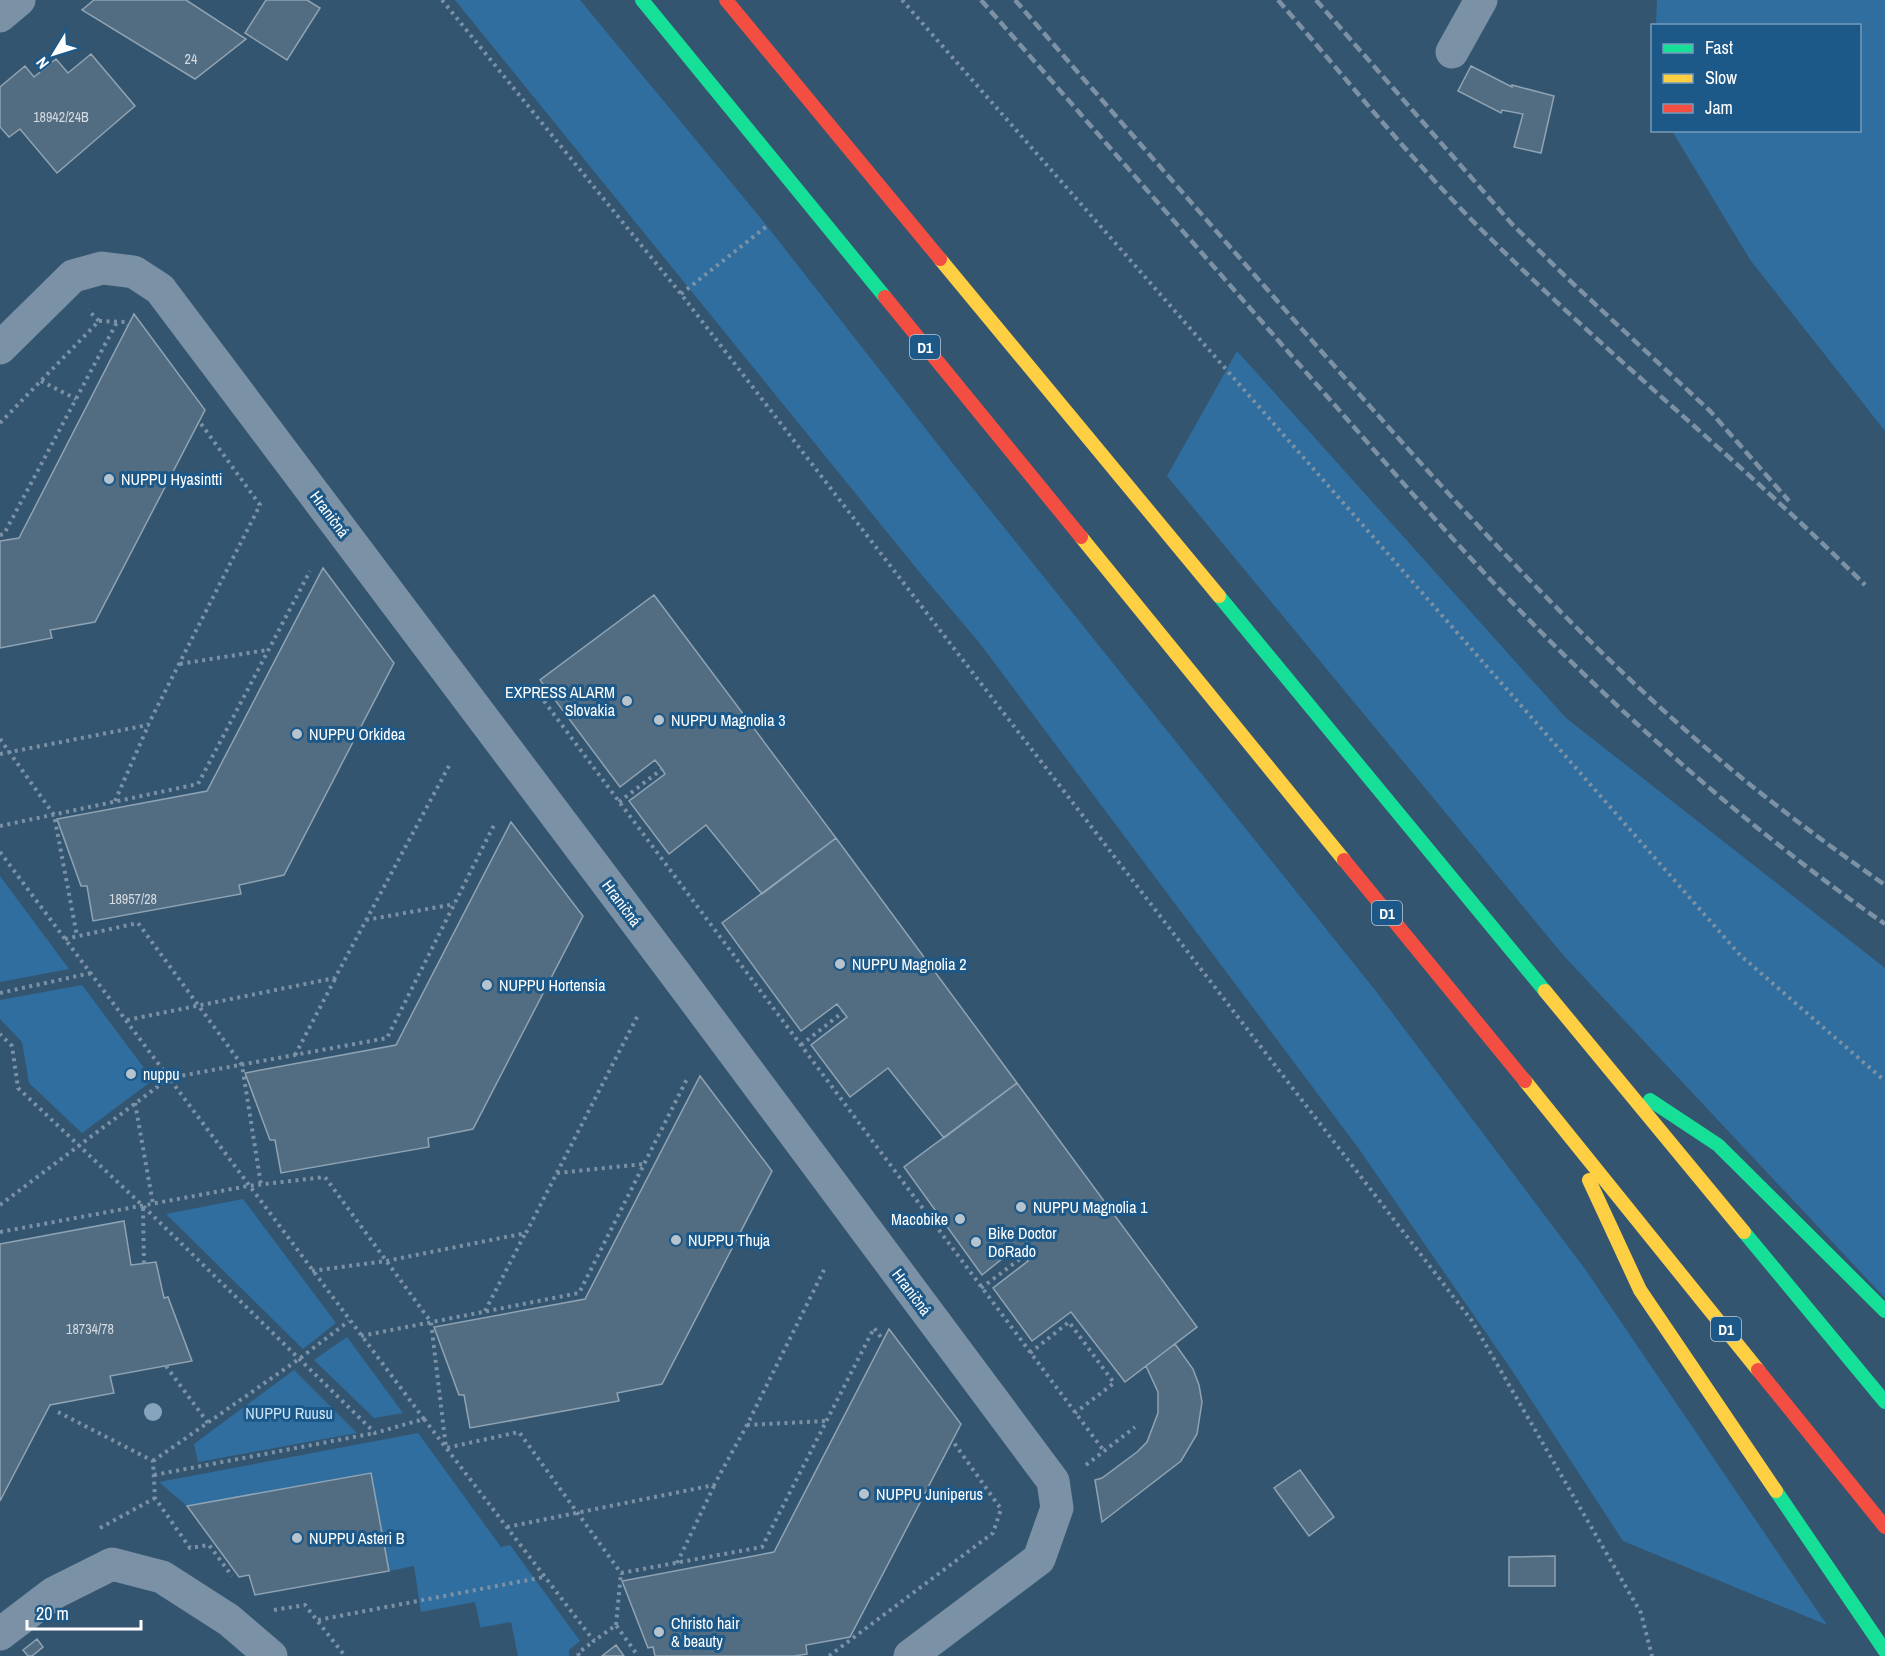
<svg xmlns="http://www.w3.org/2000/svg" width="1885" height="1656" font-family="'Archivo Narrow',sans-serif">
<rect width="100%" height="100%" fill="#345570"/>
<path fill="#306e9f" d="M455 0H580L767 226 954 465 1375 990 1585 1269 1827 1625 1623 1541 1511 1369 1359 1149 978 641 921 574Z
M1657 0H1885V431L1751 261 1672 131 1860 130V26L1656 25Z
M1237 351 1566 718 1885 968V1298L1564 956 1167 476Z
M0 876 69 969 0 982Z
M82 985 153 1080 82 1133 29 1083 22 1042 0 1019V1000Z
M243 1199 336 1323 303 1349 166 1214Z
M347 1337 403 1413 374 1418 314 1360Z
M294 1370 357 1433 198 1462 194 1444Z
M418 1433 501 1547 510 1545 580 1641 569 1650V1656H518L511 1622 483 1627 481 1629 475 1602 421 1612 414 1566 389 1571 371 1473 187 1506 159 1482Z"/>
<path fill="#526d82" stroke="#8fa3b3" stroke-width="1.5" d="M94 0H186L246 39 195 79 82 10Z
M266 0H307L320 8 287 60 245 33Z
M91 54 135 106 57 173 20 129 9 137 0 127V87L25 66 34 77 56 59 68 73Z
M1471 66 1512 87V85L1554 96 1541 153 1514 147 1523 114 1502 110 1501 113 1458 91Z
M134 314 205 410 95 622 50 630 52 638 0 648V541L19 538Z
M323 568 394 663 284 875 239 885 241 894 93 921 87 886H81L57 819 207 791Z
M654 595 836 838 762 894 706 825 669 854 629 801 665 774 662 769 655 760 620 787 540 680Z
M511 822 583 916 473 1129 428 1138 429 1147 281 1173 275 1140H270L245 1073 396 1045Z
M836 838 1017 1083 944 1138 888 1068 850 1097 811 1045 847 1017 837 1004 801 1031 722 923Z
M700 1076 772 1171 662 1384 617 1393 619 1401 470 1428 464 1395H459L434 1327 585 1299Z
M1017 1083 1197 1327 1125 1382 1071 1312 1032 1341 993 1288 1028 1261 1017 1247 982 1275 904 1167Z
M124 1221 131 1265 156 1262 164 1298 168 1297 192 1361 110 1376 114 1393 50 1405 0 1501V1244Z
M889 1329 961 1424 850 1637 806 1645 807 1654 794 1656H655L653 1647 648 1648 622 1581 774 1552Z
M1175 1344 1193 1369 1199 1385 1202 1402 1197 1434 1181 1461 1102 1522 1095 1480 1102 1478 1137 1452 1147 1442 1158 1413V1392L1146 1366Z
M1300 1470 1334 1517 1309 1536 1274 1488Z
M371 1473 389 1571 255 1595 249 1575 239 1577 187 1506Z
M1555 1556V1586H1509V1557Z
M37 1639 43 1647 32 1656H28L23 1650Z
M616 1645 624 1656H602Z"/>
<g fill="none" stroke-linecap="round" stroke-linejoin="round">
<path stroke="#7b91a5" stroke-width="4" stroke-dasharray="3 4.5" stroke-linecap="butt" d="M442 0 681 294 1472 1321 1641 1613 1652 1656
M902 0 1740 955 1885 1081
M681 294 767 226
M99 321 126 322 128 325
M41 381 76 399
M0 423 99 321 88 310
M0 535 4 534 117 322
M180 664 267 650
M535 689 1104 1451
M0 739 54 815 77 936
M0 754 148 725 260 505 199 421
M115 801 148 726
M619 802 662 769
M0 826 198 784 310 571
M0 852 424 1419 375 1433 143 1206 18 1088 12 1046 0 1034
M366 920 455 904
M65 939 138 923 242 1065 261 1185
M0 993 91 973
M127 1020 335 978 450 764
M801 1045 843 1012
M295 1055 335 979
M135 1103 153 1204
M557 1173 644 1164
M0 1205 169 1078 387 1038 494 825
M143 1208 144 1264
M0 1232 248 1186 325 1177 431 1322 446 1448 519 1432 621 1573 762 1547 874 1328 883 1340
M312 1271 386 1261 526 1233 638 1015
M981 1288 1024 1256
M485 1311 525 1234
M361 1336 579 1293 687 1079
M1030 1353 1069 1322 1114 1383 1075 1413
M166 1366 208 1423
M58 1412 153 1461 155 1498 190 1548 209 1545 232 1576
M424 1419 594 1641 616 1625 638 1656
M747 1425 825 1421
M153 1461 299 1359 349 1321
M1086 1465 1135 1427
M154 1475 375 1433
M507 1527 714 1485 747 1425 826 1266
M100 1528 155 1498
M677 1563 714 1486
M274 1610 305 1605 345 1656
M318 1620 544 1577
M616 1625 621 1573
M579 1656 578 1653 594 1641
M829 1656 993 1533 1001 1509 952 1440"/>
<path stroke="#7b91a5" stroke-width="33" d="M0 16 19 0
M1452 52 1481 0
M0 348 73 276 102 268 134 272 160 289 674 972 1053 1481 1057 1508 1039 1559 910 1656
M0 1634 54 1593 112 1564 162 1577 229 1620 271 1656"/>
<path stroke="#16e098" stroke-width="14" d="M642 0 885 297
M1219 596 1545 991
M1650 1100 1718 1145 1885 1311
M1744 1232 1885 1402
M1776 1491 1885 1651"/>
<path stroke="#ffcf43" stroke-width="14" d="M940 259 1219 596
M1081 537 1344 860
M1545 991 1744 1232
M1525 1081 1758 1370
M1589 1180 1640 1290 1776 1491"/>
<path stroke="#f24e42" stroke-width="14" d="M726 0 940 259
M885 297 1081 537
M1344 860 1525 1081
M1758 1370 1885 1527"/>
<path stroke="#7c91a4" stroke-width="4.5" stroke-dasharray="10 4.5" stroke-linecap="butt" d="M981 0C1091 126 1201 252 1311 378 1391 469 1470 562 1557 648 1659 748 1767 842 1885 924
M1015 0C1115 115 1215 230 1315 344 1432 477 1550 610 1683 728 1747 785 1815 836 1885 885
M1278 0C1350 83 1419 170 1498 246 1617 363 1747 467 1865 585
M1316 0 1512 224 1566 277 1710 411 1789 501"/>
</g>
<circle fill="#86a4bb" cx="153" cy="1412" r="9"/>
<g fill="#b8c4cd" stroke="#1c5888" stroke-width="2">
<circle cx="109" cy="479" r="6"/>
<circle cx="627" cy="701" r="6"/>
<circle cx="659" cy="720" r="6"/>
<circle cx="297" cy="734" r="6"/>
<circle cx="840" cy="964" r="6"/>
<circle cx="487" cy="985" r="6"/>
<circle cx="131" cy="1074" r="6"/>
<circle cx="1021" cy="1207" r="6"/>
<circle cx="960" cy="1219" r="6"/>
<circle cx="676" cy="1240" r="6"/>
<circle cx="976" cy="1242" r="6"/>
<circle cx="864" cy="1494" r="6"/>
<circle cx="297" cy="1538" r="6"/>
<circle cx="659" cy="1632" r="6"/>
</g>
<g text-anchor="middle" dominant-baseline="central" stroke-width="6" stroke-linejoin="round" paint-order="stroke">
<g font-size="14" fill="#d4dae0">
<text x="191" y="59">24</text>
<text x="61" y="117">18942/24B</text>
<text x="133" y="899">18957/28</text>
<text x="90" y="1329">18734/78</text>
</g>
<g fill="#1c5888" stroke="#bbcddb" stroke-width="1.5">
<rect x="910" y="335" width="30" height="24" rx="4.5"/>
<rect x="1372" y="901" width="30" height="24" rx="4.5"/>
<rect x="1711" y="1317" width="30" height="24" rx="4.5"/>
</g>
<g font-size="15" font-weight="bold" fill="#fff">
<text x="925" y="347">D1</text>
<text x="1387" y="913">D1</text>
<text x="1726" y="1329">D1</text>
</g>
<g font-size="16" fill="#fff" stroke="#1c5888" text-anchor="start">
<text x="121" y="479">NUPPU Hyasintti</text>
<text x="615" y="692" text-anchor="end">EXPRESS ALARM<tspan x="615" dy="18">Slovakia</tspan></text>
<text x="671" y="720">NUPPU Magnolia 3</text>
<text x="309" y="734">NUPPU Orkidea</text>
<text x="852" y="964">NUPPU Magnolia 2</text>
<text x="499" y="985">NUPPU Hortensia</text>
<text x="143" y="1074">nuppu</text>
<text x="1033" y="1207">NUPPU Magnolia 1</text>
<text x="948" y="1219" text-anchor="end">Macobike</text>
<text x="988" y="1233">Bike Doctor<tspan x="988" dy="18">DoRado</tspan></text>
<text x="688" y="1240">NUPPU Thuja</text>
<text x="876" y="1494">NUPPU Juniperus</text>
<text x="309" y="1538">NUPPU Asteri B</text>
<text x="671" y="1623">Christo hair<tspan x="671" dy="18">&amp; beauty</tspan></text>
</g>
<g font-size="16" fill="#fff" stroke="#1c5888">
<text transform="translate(330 514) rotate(53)">Hraničná</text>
<text transform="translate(622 903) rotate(53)">Hraničná</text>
<text transform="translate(912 1292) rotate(53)">Hraničná</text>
</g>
<g font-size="16" fill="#cae5f9" stroke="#1c5888">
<text x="289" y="1413">NUPPU Ruusu</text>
</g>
</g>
<rect x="1651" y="24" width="210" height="108" fill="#1c5888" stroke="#779bb8" stroke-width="1.5"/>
<rect x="1663" y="44" width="30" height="9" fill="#16e098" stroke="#779bb8" stroke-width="1.5"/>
<text x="1705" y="54" font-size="18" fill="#ffffff">Fast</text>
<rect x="1663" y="74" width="30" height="9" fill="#ffcf43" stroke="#779bb8" stroke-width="1.5"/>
<text x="1705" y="84" font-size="18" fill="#ffffff">Slow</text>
<rect x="1663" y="104" width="30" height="9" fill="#f24e42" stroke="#779bb8" stroke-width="1.5"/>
<text x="1705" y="114" font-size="18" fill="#ffffff">Jam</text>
<g transform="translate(54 54) rotate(232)" stroke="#1c5888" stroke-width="4.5" paint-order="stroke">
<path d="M0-4.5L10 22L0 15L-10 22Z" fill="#ffffff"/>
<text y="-9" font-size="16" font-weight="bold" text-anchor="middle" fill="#ffffff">N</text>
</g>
<path d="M27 1620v9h114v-9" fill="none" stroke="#ffffff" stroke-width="3"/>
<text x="36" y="1620" font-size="18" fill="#ffffff" stroke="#1c5888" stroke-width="4.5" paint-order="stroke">20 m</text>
</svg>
